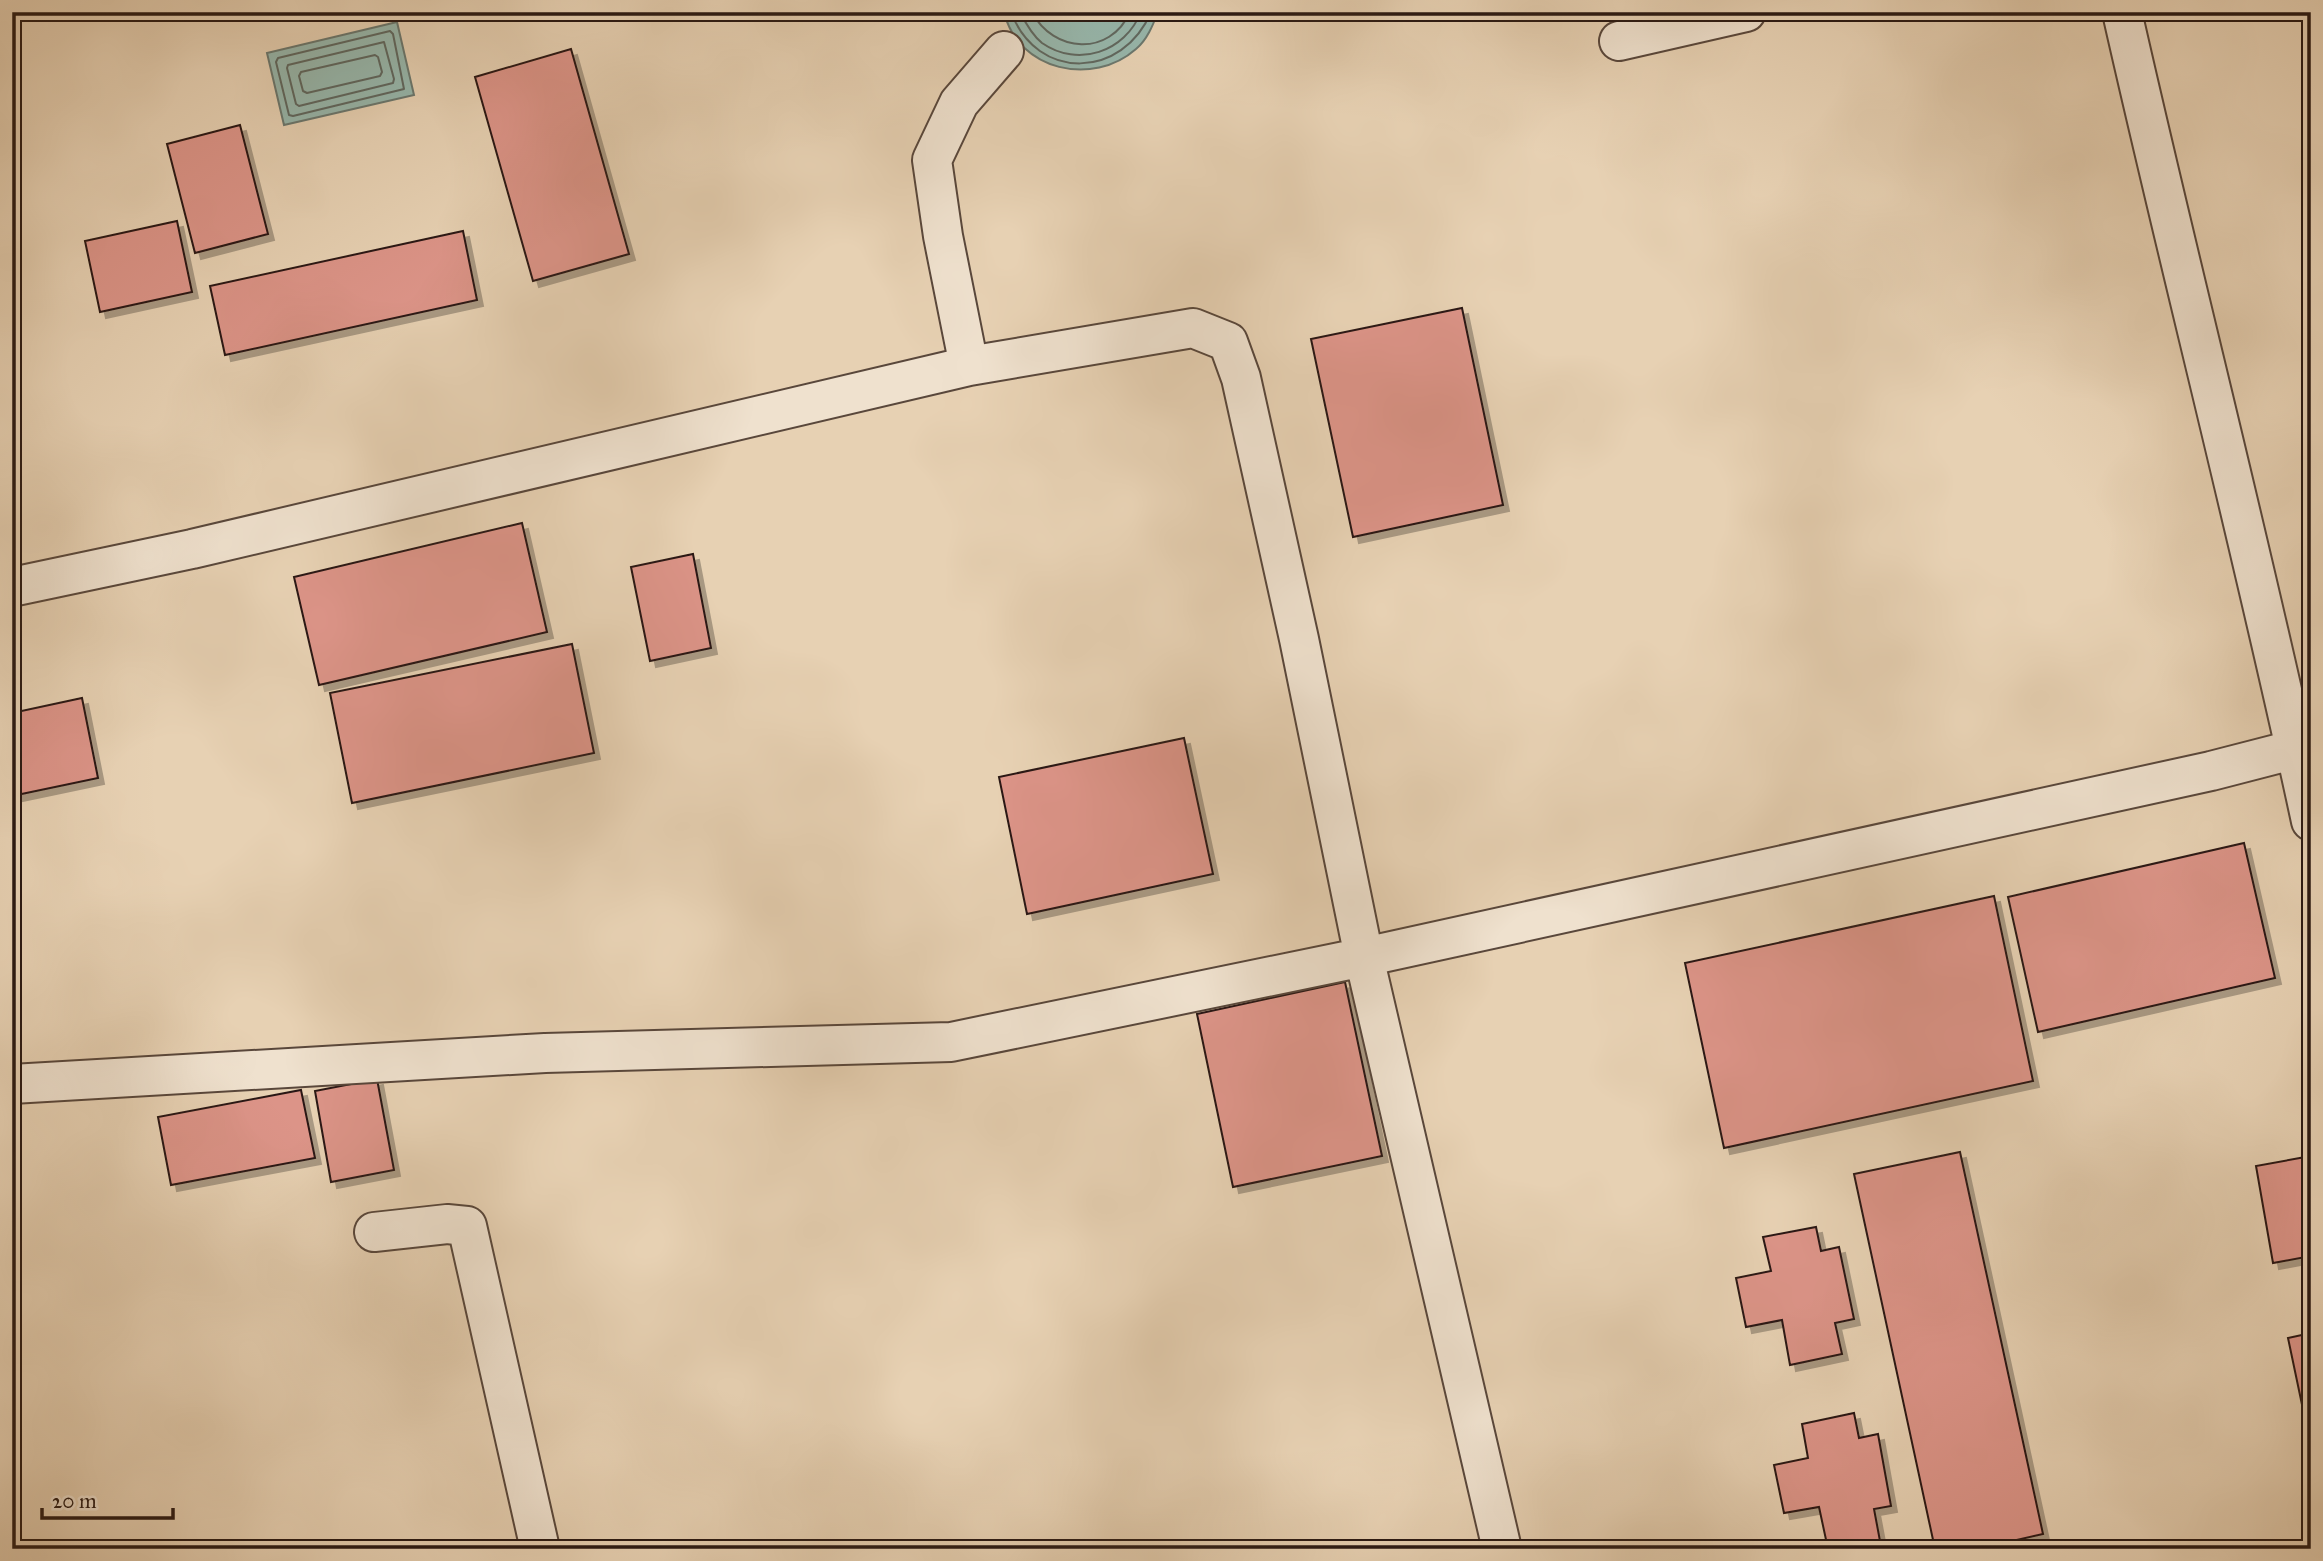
<svg xmlns="http://www.w3.org/2000/svg" width="2323" height="1561" font-family="'IM FELL Great Primer',serif">
<defs>
<filter id="shadow"><feDropShadow dx="6" dy="6" stdDeviation="0" flood-color="#0004"/></filter>
</defs>
<rect width="100%" height="100%" fill="#e7d1b3"/>
<filter id="stains"><feTurbulence type="fractalNoise" baseFrequency=".00286" numOctaves="4"/><feColorMatrix values="0 0 0 0 .2 0 0 0 0 .09 0 0 0 0 .02 0 0 0 .5 -.17"/></filter>
<radialGradient id="worn" r=".72"><stop offset=".6" stop-color="#630" stop-opacity="0"/><stop offset="1" stop-color="#630" stop-opacity=".3"/></radialGradient>
<path fill="#97b7ac" stroke="#6b786f" stroke-width="2" d="M1004 12H1158C1153 25 1147 40 1136 49 1093 87 1018 71 1004 12Z
M397 22 414 95 284 125 267 53Z"/>
<g fill="none" stroke-linecap="round" stroke-linejoin="round">
<path stroke="#606860" stroke-width="2" d="M1011 12C1037 82 1123 79 1151 12
M1020 12C1026 24 1032 35 1042 43 1078 68 1125 52 1141 12
M1032 12C1053 53 1110 57 1130 12
M390 31 393 34 404 89 293 116 289 115 276 62 278 58Z
M384 42 394 79 393 83 299 106 296 104 287 68 288 65Z
M375 55 378 57 382 72 380 76 307 93 303 91 299 76 301 72Z"/>
</g>
<path fill="#dc9488" stroke="#2a1913" stroke-width="2" filter="url(#shadow)" d="M571 49 629 254 533 281 475 77Z
M240 125 268 234 195 253 167 144Z
M177 221 192 292 100 312 85 241Z
M463 231 477 300 225 355 210 286Z
M1462 308 1503 505 1353 537 1311 339Z
M522 523 547 632 319 685 294 577Z
M693 554 711 648 650 661 631 567Z
M572 644 594 753 352 803 330 693Z
M82 698 98 778 12 796V713Z
M1184 738 1213 874 1027 914 999 777Z
M2244 843 2275 978 2038 1032 2008 897Z
M1994 896 2033 1081 1724 1148 1685 963Z
M1345 982 1382 1156 1233 1187 1197 1014Z
M377 1079 394 1170 331 1182 315 1091Z
M301 1090 315 1158 171 1185 158 1117Z
M1960 1152 2043 1534 1977 1549H1935L1854 1174Z
M2311 1156V1256L2273 1263 2256 1166Z
M1816 1227 1821 1251 1839 1247 1854 1319 1835 1323 1842 1354 1790 1365 1782 1320 1746 1327 1736 1278 1771 1271 1763 1237Z
M2311 1333V1437L2309 1438 2288 1338Z
M1854 1413 1859 1438 1878 1434 1891 1506 1874 1509 1880 1541 1843 1549H1828L1819 1507 1784 1513 1774 1465 1808 1458 1802 1424Z"/>
<g fill="none" stroke-linecap="round" stroke-linejoin="round">
<g stroke="#59473b" stroke-width="42">
<path id="minor" d="M2122 12C2183 282 2253 550 2311 821
M1619 41 1746 12
M969 366 943 236 932 160 959 103 1004 51
M12 587 192 549 969 366 1193 328 1228 342 1241 378 1299 639 1364 957 1502 1549
M12 1084 545 1053 951 1042 1364 957 2211 771 2296 749
M374 1232 447 1224 467 1226 540 1549"/>
</g>
<use href="#minor" stroke="#efe1ce" stroke-width="38"/>
</g>
<rect width="2323" height="1561" fill="none" stroke="#e7d1b3" stroke-width="42"/>
<rect x="14" y="14" width="2295" height="1533" fill="none" stroke="#2a1913" stroke-width="3.5"/>
<rect x="21" y="21" width="2281" height="1519" fill="none" stroke="#2a1913" stroke-width="2"/>
<path d="M42 1508v10h131v-10" fill="none" stroke="#2a1913" stroke-width="3.5"/>
<text x="52" y="1508" font-size="21" fill="#2a1913" stroke="#efe1ce" stroke-width="5" paint-order="stroke">20 m</text>
<rect width="100%" height="100%" filter="url(#stains)"/>
<rect width="100%" height="100%" fill="url(#worn)"/>
</svg>
